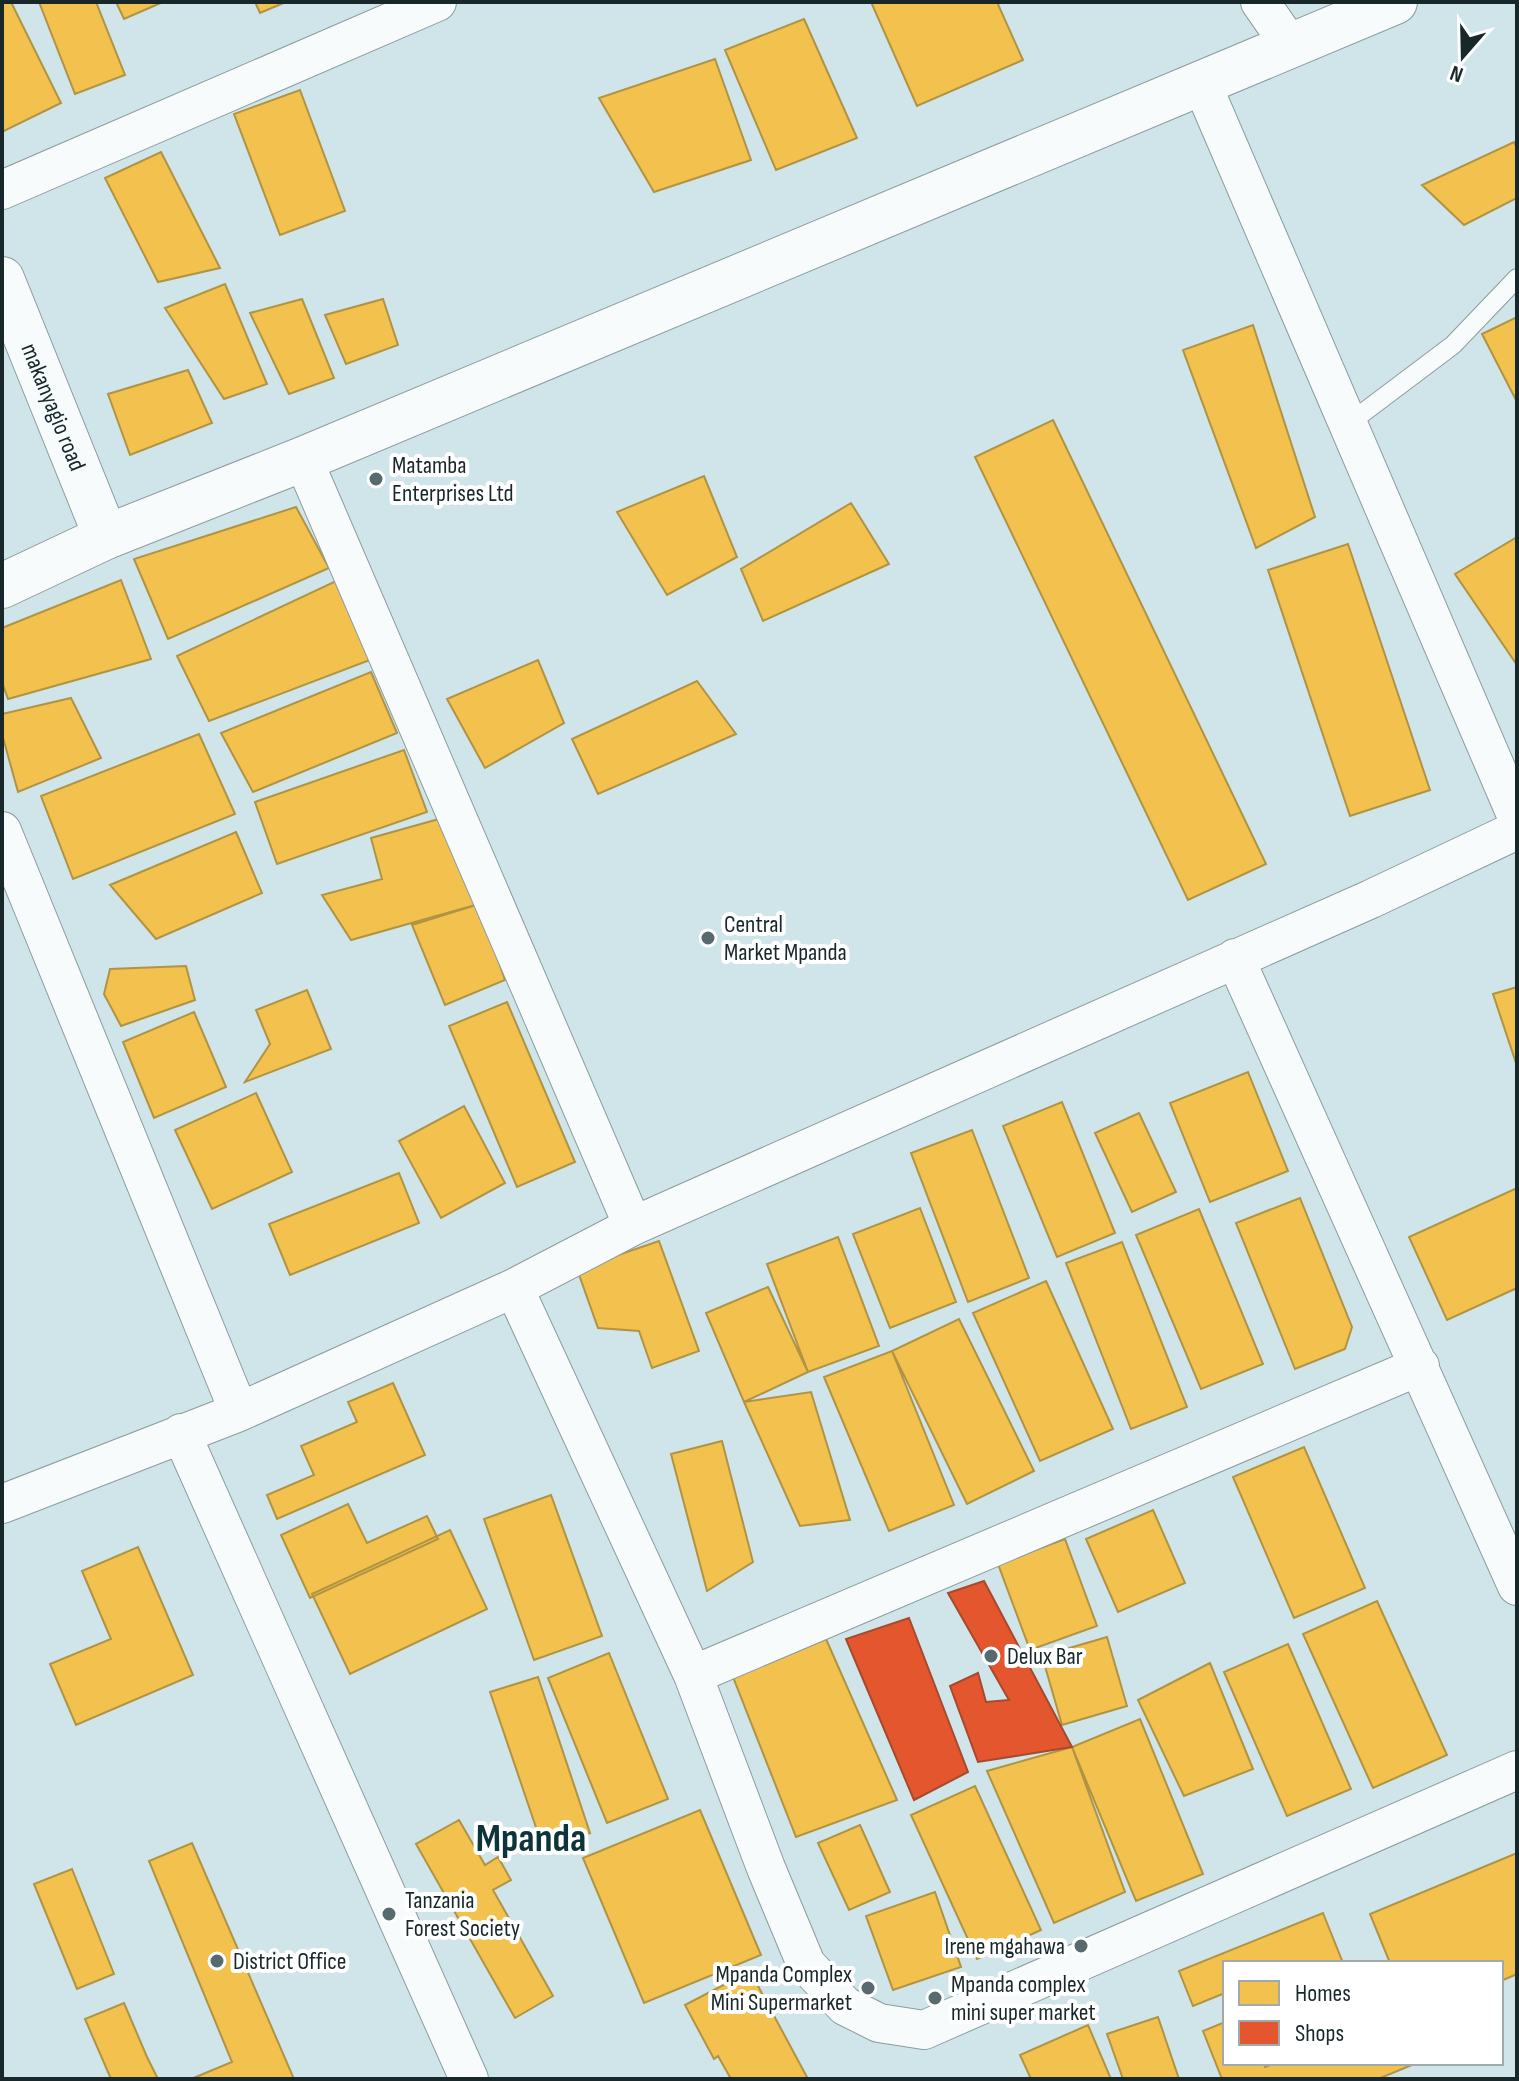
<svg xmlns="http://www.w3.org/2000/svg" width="1519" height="2081" font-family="'Sofia Sans Condensed',sans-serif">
<rect width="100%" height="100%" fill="#cfe5ea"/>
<path fill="#f2c14e" stroke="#b09343" stroke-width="2" d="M2 2H11L61 103 2 132Z
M39 2H96L125 75 75 94Z
M116 2H163L124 19Z
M255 2H286L260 13Z
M871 2H997L1023 60 917 106Z
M804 19 857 138 776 170 725 50Z
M715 59 751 160 654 192 599 98Z
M300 90 345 211 280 235 234 114Z
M1514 142 1517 148V198L1464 225 1422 185Z
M161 152 220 268 158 282 105 178Z
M225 284 267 384 224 399 165 308Z
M302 299 334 378 289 394 250 313Z
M383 299 398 345 346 364 325 315Z
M1517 317V402L1482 334Z
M1253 325 1315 517 1256 548 1183 350Z
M188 370 212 423 130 455 108 394Z
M1053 420 1266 864 1188 900 975 457Z
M704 476 737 557 667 595 617 512Z
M851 503 889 564 763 621 741 569Z
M296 507 329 568 168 639 134 559Z
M1517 537V665L1455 574Z
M1348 544 1430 790 1350 816 1268 570Z
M121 580 151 659 8 699 2 682V628Z
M336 581 370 660 209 721 177 656Z
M538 660 564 723 485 768 447 699Z
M371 672 397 733 253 792 221 733Z
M697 681 736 734 598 794 572 739Z
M71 698 101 758 18 792 2 734V714Z
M199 734 235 814 73 879 41 796Z
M404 750 427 812 277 864 255 802Z
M453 815 479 904 351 940 322 895 382 879 371 838Z
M236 832 262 893 156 939 110 885Z
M479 904 505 980 445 1005 412 925Z
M186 966 195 1000 121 1026 104 994 110 969Z
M1517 987V1066L1493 994Z
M307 990 331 1049 245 1082 270 1044 256 1010Z
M507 1002 575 1162 517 1187 449 1026Z
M194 1012 226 1087 154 1118 123 1042Z
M1248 1072 1288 1171 1210 1202 1170 1103Z
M256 1093 292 1172 212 1209 175 1130Z
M1062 1102 1115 1233 1057 1257 1003 1126Z
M464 1106 505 1183 441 1218 399 1141Z
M1139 1113 1176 1192 1132 1212 1095 1133Z
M972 1130 1029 1278 968 1302 911 1153Z
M399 1173 419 1223 290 1275 269 1224Z
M1517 1188V1288L1447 1320 1409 1237Z
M1300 1198 1352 1327 1345 1349 1295 1369 1236 1223Z
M920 1208 956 1302 890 1328 853 1234Z
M1199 1209 1263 1364 1201 1389 1136 1235Z
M838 1237 879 1346 808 1372 767 1264Z
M659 1241 699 1351 652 1368 639 1331 598 1328 577 1269Z
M1122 1242 1187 1407 1131 1429 1066 1263Z
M1046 1281 1113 1429 1040 1461 973 1313Z
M768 1287 808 1372 744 1402 706 1313Z
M959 1319 1034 1471 967 1504 892 1351Z
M892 1351 954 1505 889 1531 824 1377Z
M393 1383 425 1455 277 1519 267 1495 314 1475 301 1446 357 1422 348 1402Z
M811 1392 850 1520 800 1526 744 1402Z
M722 1441 753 1562 707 1591 671 1454Z
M1304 1447 1365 1588 1294 1618 1233 1477Z
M551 1495 602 1636 534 1660 484 1519Z
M348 1504 367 1543 427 1516 438 1539 310 1598 281 1535Z
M1153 1510 1185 1583 1118 1612 1086 1539Z
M450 1530 487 1609 350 1674 312 1594Z
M1065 1539 1097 1626 1030 1650 998 1564Z
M138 1547 193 1675 76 1725 50 1664 111 1639 82 1571Z
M1377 1601 1447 1755 1373 1788 1303 1634Z
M1107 1637 1127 1706 1062 1725 1042 1656Z
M826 1639 897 1800 796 1837 733 1677Z
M1288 1644 1351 1789 1287 1816 1224 1672Z
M609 1653 668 1799 607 1823 548 1678Z
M1210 1663 1253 1769 1184 1796 1138 1700Z
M538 1677 590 1833 543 1848 490 1692Z
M1140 1719 1203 1874 1136 1901 1072 1747Z
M1072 1747 1125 1892 1054 1923 987 1771Z
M975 1786 1041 1930 977 1959 911 1815Z
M700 1810 761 1955 644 2003 583 1858Z
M459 1820 485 1865 498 1857 511 1880 493 1890 553 1996 515 2018 416 1844Z
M860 1825 890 1892 849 1910 818 1843Z
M192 1843 294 2079H191L232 2062 149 1861Z
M1517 1853V1974L1501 1981V1963H1390L1370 1914Z
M72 1869 114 1974 77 1989 34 1884Z
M935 1892 961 1967 893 1990 866 1916Z
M1323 1913 1343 1963H1225V1993L1193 2006 1179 1971Z
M750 1971 808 2079H731L718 2056 714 2059 685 2005Z
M124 2003 147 2057 158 2079H111L85 2019Z
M1158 2017 1179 2079H1123L1107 2034Z
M1225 2022V2063H1264L1265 2067 1276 2063H1411L1412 2065 1378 2079H1222L1203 2031Z
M1088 2025 1111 2079H1031L1020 2055Z"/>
<path fill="#e4572e" stroke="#a6492d" stroke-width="2" d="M984 1581 1072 1747 978 1762 950 1686 978 1673 986 1702 1009 1700 948 1593Z
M909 1618 968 1772 914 1800 846 1639Z"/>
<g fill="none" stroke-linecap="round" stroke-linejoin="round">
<g stroke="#8b9c9f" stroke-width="20">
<path id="service" d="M1348 424 1453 345 1517 278"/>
</g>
<g stroke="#8b9c9f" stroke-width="40">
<path id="minor" d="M1260 2 1290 45
M1201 82 1517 817
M2 190 437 2
M303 459 633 1226
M2 831 239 1412
M1235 958 1517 1586
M514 1288 693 1675 766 1868 806 1964 845 2006 879 2023 924 2030 1517 1770
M181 1433 469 2079
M2 1504 239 1412 514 1288 633 1226 1371 899 1517 830
M693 1675 1420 1366"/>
</g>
<g stroke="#8b9c9f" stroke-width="46">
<g id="tertiary">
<path id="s1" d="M2 279 106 537"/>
<path d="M2 586 106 537 303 459 1395 2"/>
</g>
</g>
<use href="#service" stroke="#f8fbfc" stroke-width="18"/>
<use href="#minor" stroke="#f8fbfc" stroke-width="38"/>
<use href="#tertiary" stroke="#f8fbfc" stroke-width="44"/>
</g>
<g fill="#576a6d" stroke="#fff" stroke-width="3">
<circle cx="376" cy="479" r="8"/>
<circle cx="708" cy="938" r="8"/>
<circle cx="991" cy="1656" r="8"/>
<circle cx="389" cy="1914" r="8"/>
<circle cx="1081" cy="1946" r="8"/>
<circle cx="217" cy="1961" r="8"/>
<circle cx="868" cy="1988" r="8"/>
<circle cx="935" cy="1998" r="8"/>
</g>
<g text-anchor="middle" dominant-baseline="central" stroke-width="8" stroke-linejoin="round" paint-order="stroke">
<g font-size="24" fill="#17272a" stroke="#fff">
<text stroke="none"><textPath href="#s1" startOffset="138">makanyagio road</textPath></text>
</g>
<g font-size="24" fill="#17272a" stroke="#fff" text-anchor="start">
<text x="392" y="465">Matamba<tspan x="392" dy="28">Enterprises Ltd</tspan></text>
<text x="724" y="924">Central<tspan x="724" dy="28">Market Mpanda</tspan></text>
<text x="1007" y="1656">Delux Bar</text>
<text x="405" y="1900">Tanzania<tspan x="405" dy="28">Forest Society</tspan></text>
<text x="1065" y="1946" text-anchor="end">Irene mgahawa</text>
<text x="233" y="1961">District Office</text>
<text x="852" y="1974" text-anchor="end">Mpanda Complex<tspan x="852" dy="28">Mini Supermarket</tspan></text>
<text x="951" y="1984">Mpanda complex<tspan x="951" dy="28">mini super market</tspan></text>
</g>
<g font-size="40" font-weight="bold" fill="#0d343b" stroke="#fff">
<text x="531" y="1839">Mpanda</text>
</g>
</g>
<rect width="1519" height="2081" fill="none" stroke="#17272a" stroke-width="8"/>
<rect x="1223" y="1961" width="280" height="104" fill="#ffffff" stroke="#a2a9aa" stroke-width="2"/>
<rect x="1239" y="1981" width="40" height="24" fill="#f2c14e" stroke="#a2a9aa" stroke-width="2"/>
<text x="1295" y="2001" font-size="24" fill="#17272a">Homes</text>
<rect x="1239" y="2021" width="40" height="24" fill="#e4572e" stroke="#a2a9aa" stroke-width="2"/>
<text x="1295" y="2041" font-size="24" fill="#17272a">Shops</text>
<g transform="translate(1463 56) rotate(200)" stroke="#ffffff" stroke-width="6" paint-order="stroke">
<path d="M0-6L14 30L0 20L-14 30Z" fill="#17272a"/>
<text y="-12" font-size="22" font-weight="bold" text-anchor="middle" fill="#17272a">N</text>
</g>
</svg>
